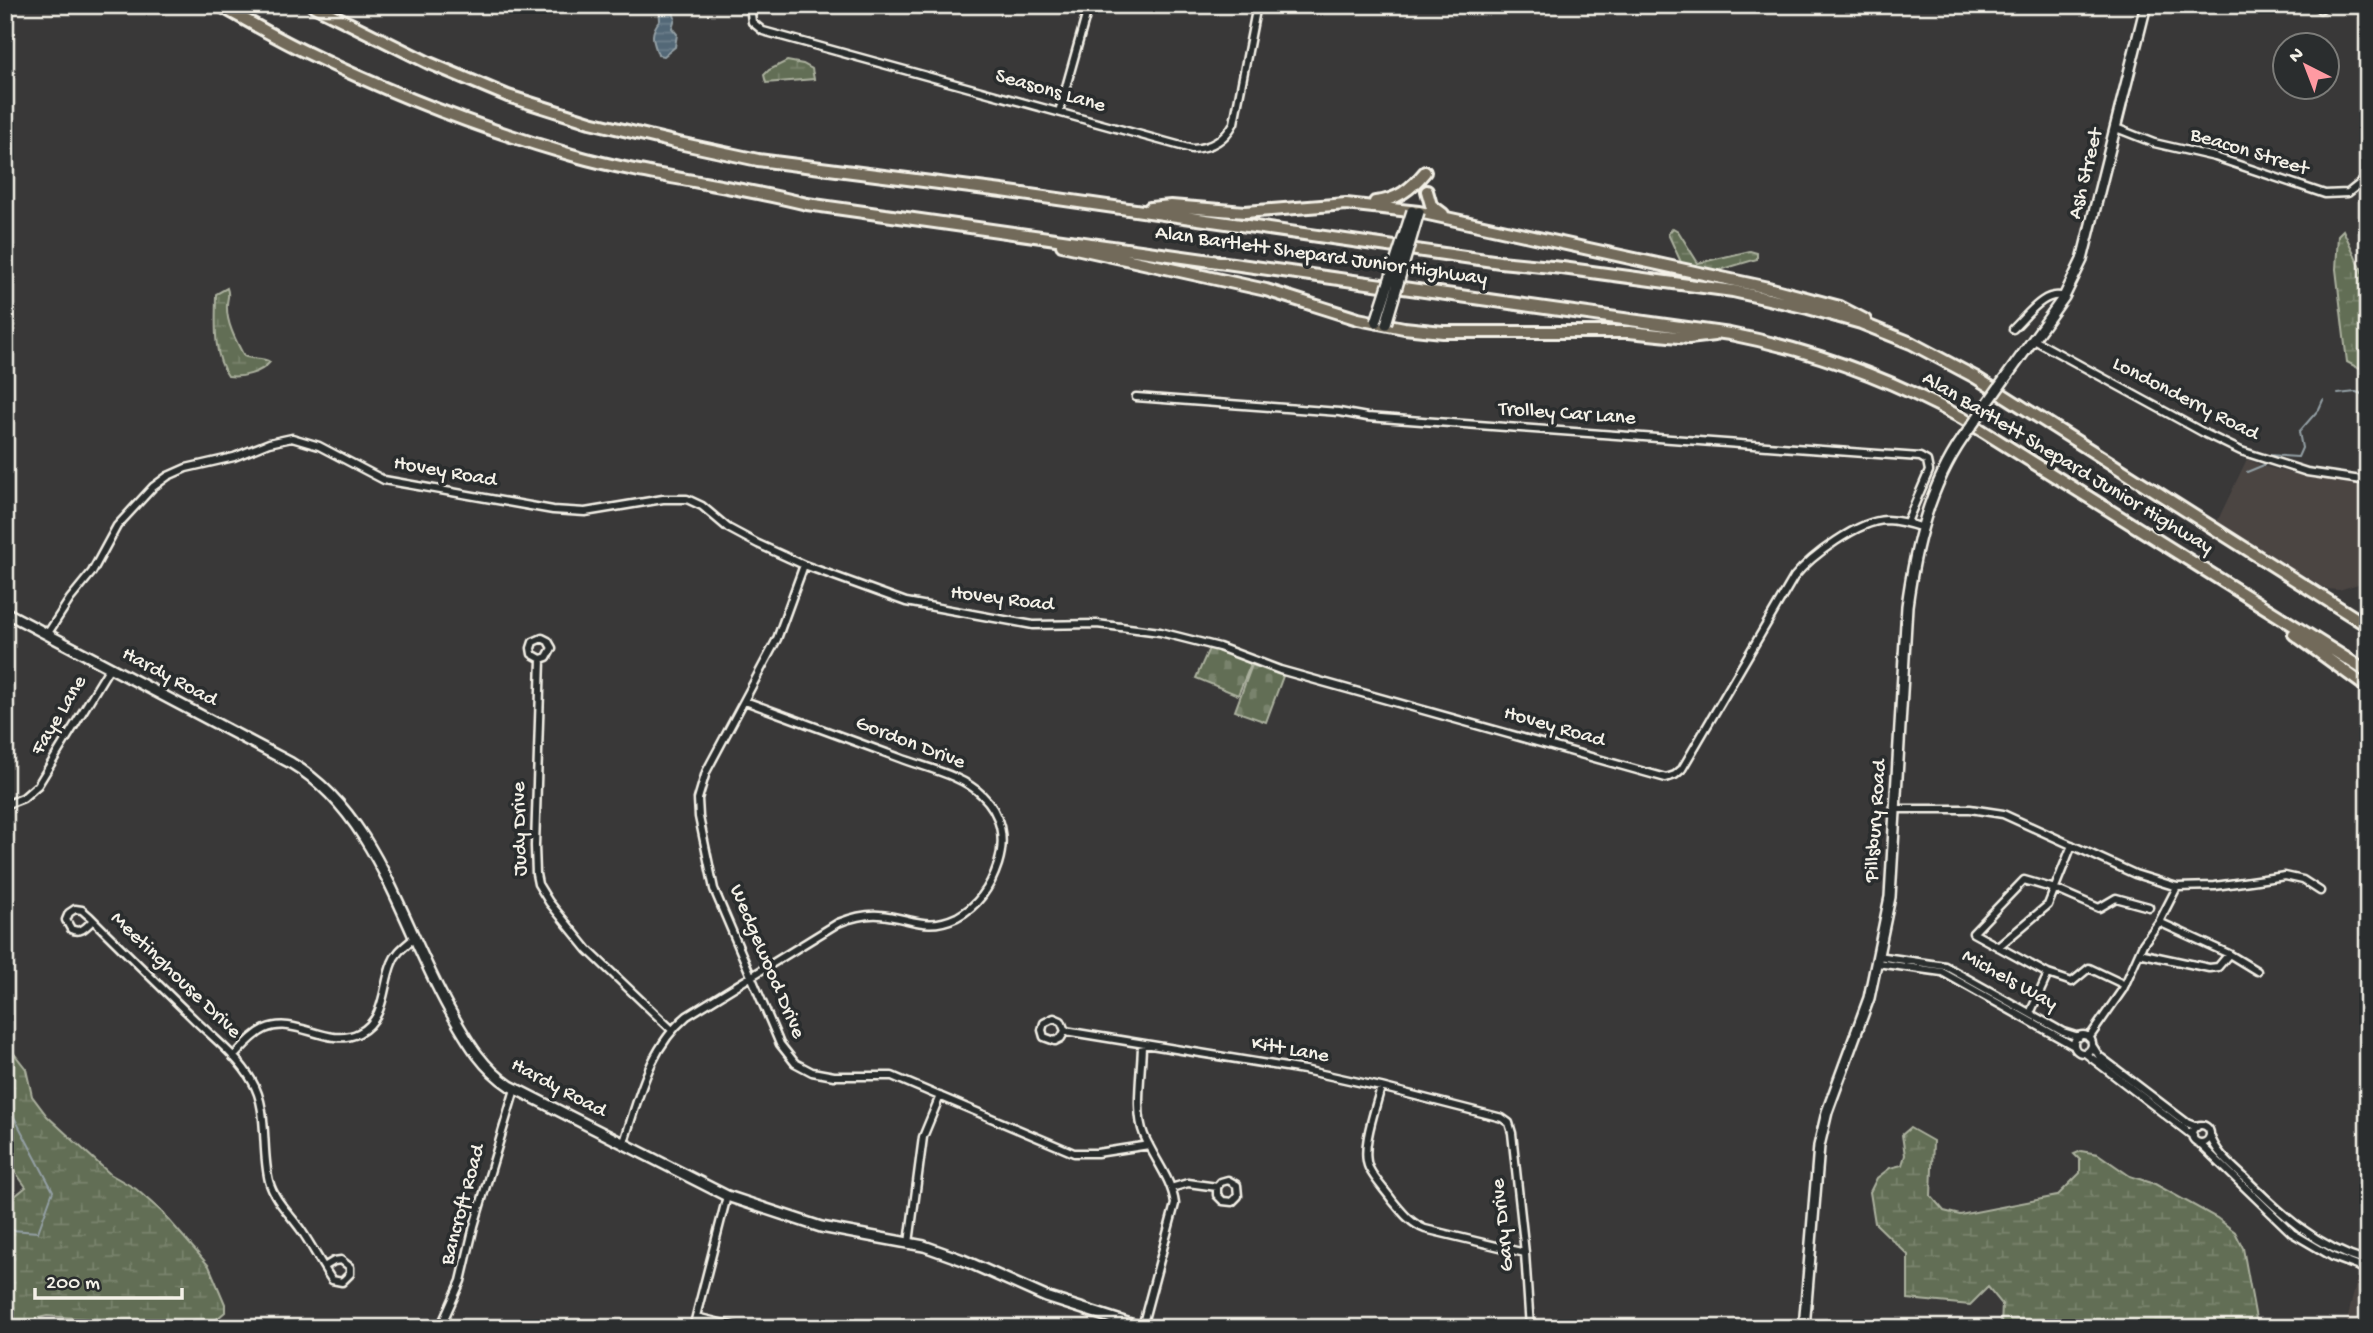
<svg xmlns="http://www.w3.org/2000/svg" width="2373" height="1333" font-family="'Gochi Hand',sans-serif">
<defs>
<pattern id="wetland-marsh" width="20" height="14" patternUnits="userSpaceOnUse" patternTransform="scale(1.75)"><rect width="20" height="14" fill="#626e55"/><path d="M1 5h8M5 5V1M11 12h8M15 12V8" fill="none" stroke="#79836d"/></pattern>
<pattern id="cemetery-stones" width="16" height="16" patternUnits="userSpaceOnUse" patternTransform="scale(1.75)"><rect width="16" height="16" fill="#626e55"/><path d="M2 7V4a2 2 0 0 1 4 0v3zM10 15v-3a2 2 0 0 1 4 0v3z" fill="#79836d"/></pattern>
<pattern id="water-rules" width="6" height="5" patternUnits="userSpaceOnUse" patternTransform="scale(1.75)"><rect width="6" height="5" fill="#536877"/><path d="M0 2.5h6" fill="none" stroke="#6c7e8a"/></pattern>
</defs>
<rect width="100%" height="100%" fill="#393838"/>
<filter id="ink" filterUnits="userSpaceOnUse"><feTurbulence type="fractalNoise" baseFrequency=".0143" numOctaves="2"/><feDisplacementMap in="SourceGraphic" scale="14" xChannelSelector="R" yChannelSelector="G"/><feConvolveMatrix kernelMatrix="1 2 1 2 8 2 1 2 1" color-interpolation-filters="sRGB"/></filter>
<g filter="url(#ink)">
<path fill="#4b4543" d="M2247 459 2262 466 2306 477 2368 486V581L2339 590 2326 589 2216 524Z
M2357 1279 2368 1281V1328H2335L2346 1325Z"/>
<path fill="url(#wetland-marsh)" stroke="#abb09e" stroke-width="2" d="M787 61 803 64 812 69 814 79 766 83 764 75 769 70Z
M1673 228 1678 231 1698 263 1750 251 1757 253V259L1693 278 1686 273 1668 234Z
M2343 230 2361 268 2368 291V365L2358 368 2347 362 2336 269 2338 235Z
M227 288C230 296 227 297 227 305 226 323 236 341 244 356 253 360 262 357 270 362 261 373 242 378 228 376 212 354 216 319 216 294Z
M5 1042 26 1069 32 1096 47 1116 110 1174 136 1189 162 1212 209 1266 225 1304V1312L212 1323 199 1327 47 1316 5 1326V1204L26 1187 11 1166 5 1167Z
M1910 1128 1933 1141 1931 1196 1944 1211 1960 1215 2057 1196 2080 1173V1160L2074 1154 2081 1151 2098 1154 2130 1176 2155 1184 2217 1218 2235 1232 2243 1248 2256 1319 2266 1328H2001L2002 1304 1988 1287 1970 1305 1908 1299V1255L1875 1223 1870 1192 1877 1178 1890 1168 1902 1165 1905 1155 1902 1135Z"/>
<path fill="url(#cemetery-stones)" stroke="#abb09e" stroke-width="2" d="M1210 646 1251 664 1238 695 1196 678Z
M1252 665 1283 676 1266 722 1235 711Z"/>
<path fill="url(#water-rules)" stroke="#939fa4" stroke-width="2" d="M659 5H671L675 18 672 28 677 34 675 47 664 56 658 55C653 40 649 34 660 20Z"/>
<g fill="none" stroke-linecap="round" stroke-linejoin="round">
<path stroke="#939fa4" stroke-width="2" d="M2338 394 2356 392 2362 394 2368 404
M2267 455 2298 457 2302 448 2299 432 2319 409 2323 400
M2247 472 2264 465
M5 1100 53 1191 38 1232 11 1230 5 1227"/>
<g stroke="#f4f1e8" stroke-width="11">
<path id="street" d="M750 5 752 22 763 31 1192 149C1211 148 1225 140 1234 123L1257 5
M2320 9 2327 5
M1059 112 1089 5
M2116 128 2154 143 2215 157 2325 194 2348 193 2368 177
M2013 329C2027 316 2044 290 2064 297
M2034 340 2206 434 2241 451 2307 472 2368 481
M1136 397 1339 412 1367 417 1422 421 1920 457 1927 461 1929 471 1907 522
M804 565 777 639 706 772 698 799 699 817 714 889 780 1044 795 1063 812 1072 834 1076H892L1074 1153H1097L1149 1145
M48 633 70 599 92 572 117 526 153 487 168 476 186 468 234 457 269 443 292 438 319 446 384 480 553 510 585 512 663 499H687L702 506 728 528 758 544 804 565 906 602 1033 625 1097 624 1160 632 1219 647 1280 670 1666 778 1675 775 1682 769 1794 577C1811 556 1858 521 1886 520 1899 520 1911 524 1923 528
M541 659 532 654 531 648 533 642 542 638 548 641 552 648 547 657 541 659 535 846 536 874 538 884 549 902 588 950 672 1030
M5 805 23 798 38 785 110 667
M1895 809H1970L2003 814 2135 874 2177 887 2215 886 2285 876 2303 880 2320 891
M93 920C86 927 81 934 71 929L66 920 69 913 75 909 82 910 90 917C125 952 161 987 197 1022 216 1040 239 1058 252 1081 269 1109 261 1149 269 1181 274 1200 290 1214 301 1230 312 1246 321 1264 332 1280L342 1282 350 1274V1267L341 1260 334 1261 324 1267
M2159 922 2229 954 2257 971
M1998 947 2048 905 2072 845
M2139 953 2209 968 2218 967 2229 954
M1878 956 1945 966 2063 1032 2079 1037
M1877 963 1942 972 2074 1046
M2125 985 2089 968 2072 982 2048 974 1973 933 2024 880 2055 889 2099 908 2116 898 2149 907
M2032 1009 2048 974
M1065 1031 1061 1038 1055 1041 1044 1037 1042 1030 1044 1023 1054 1018 1061 1021 1065 1031 1304 1070 1381 1087 1502 1118 1509 1123 1512 1133 1525 1253 1530 1328
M2074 1044a9 9 0 1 1 18 0a9 9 0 1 1-18 0Z
M2089 1038 2123 989 2143 944 2159 922 2177 887
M1142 1044C1142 1070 1134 1111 1144 1135 1154 1159 1172 1179 1175 1204L1142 1327
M2092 1045 2099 1056 2187 1123 2197 1127
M2085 1053 2193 1136
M233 1057C243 1047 252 1035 265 1029 297 1015 327 1049 359 1033 386 1019 382 987 392 963 396 952 405 946 413 939
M1381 1087C1376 1107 1360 1149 1369 1168 1375 1180 1385 1190 1392 1200 1402 1212 1410 1223 1425 1229L1525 1253
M2192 1134a9 9 0 1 1 18 0a9 9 0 1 1-18 0Z
M2210 1135C2216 1153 2231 1165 2244 1177 2281 1214 2316 1247 2368 1262
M624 1142C639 1097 649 1048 687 1016L838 923C851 918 864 914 879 915 910 917 925 932 957 917 978 906 991 886 998 864 1006 839 1001 813 982 795 962 775 926 768 900 758 848 739 797 720 745 701
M2199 1143 2292 1233 2333 1257 2368 1270
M1171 1188 1188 1183 1217 1187 1221 1182 1228 1180 1237 1185 1238 1196 1232 1202 1223 1201 1217 1195V1187
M909 1243 923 1137 940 1096
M696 1317 741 1328
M1373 1327 1377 1328
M440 1328 461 1281 474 1226 515 1089
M693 1328 727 1196"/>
</g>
<g stroke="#f4f1e8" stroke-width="14">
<path id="secondary" d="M2004 380 2064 297 2082 260 2146 5
M5 612 291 763C379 815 404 933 453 1016 469 1044 483 1068 510 1086L727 1196 821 1227 924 1246 963 1260 1046 1297 1143 1328
M1804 1328 1819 1146 1827 1112 1869 998 1890 897 1907 606C1915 547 1929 487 1963 438"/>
</g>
<g stroke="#f4f1e8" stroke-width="16">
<path id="highway" d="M219 5C248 21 278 39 308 53 392 94 482 129 572 155 649 177 729 184 807 204L1730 334C1812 350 1889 378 1962 418L2368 672
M312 5 429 63 508 96 590 122 674 142 758 160 1002 191 1500 262 1562 268 1733 291 1808 308 1861 323 1911 343 1975 377 2368 626
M1427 191 1431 205 1443 214
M1375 202C1397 200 1411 189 1425 172
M1150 208 1171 206 1245 212 1346 204 1419 212 1768 288 1840 307 1865 320
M1062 245 1266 290 1358 319 1404 328 1443 332H1629L1689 338 1714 335
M2294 634 2368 688"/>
</g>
<use href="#street" stroke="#2a2d2e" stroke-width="6"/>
<use href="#secondary" stroke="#2a2d2e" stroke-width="9"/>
<use href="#highway" stroke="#726b5a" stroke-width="10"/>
<g stroke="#f4f1e8" stroke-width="14" stroke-linecap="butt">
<path id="secondary-bridge" d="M1376 322 1412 211
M1386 324 1419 212
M1963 438 2004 380"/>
</g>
<use href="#secondary-bridge" stroke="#2a2d2e" stroke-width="9"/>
</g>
</g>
<g text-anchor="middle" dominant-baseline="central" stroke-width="7" stroke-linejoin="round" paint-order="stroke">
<g font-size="21" fill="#f4f1e8" stroke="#2a2d2e">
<text transform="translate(1050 92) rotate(16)">Seasons Lane</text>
<text transform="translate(2249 153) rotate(17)">Beacon Street</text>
<text transform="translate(2087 174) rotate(-76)">Ash Street</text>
<text transform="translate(1321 257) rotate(8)">Alan Bartlett Shepard Junior Highway</text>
<text transform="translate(2185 400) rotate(27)">Londonderry Road</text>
<text transform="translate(1567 415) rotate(4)">Trolley Car Lane</text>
<text transform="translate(2067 464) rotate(31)">Alan Bartlett Shepard Junior Highway</text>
<text transform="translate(445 473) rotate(10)">Hovey Road</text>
<text transform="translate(1002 600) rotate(7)">Hovey Road</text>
<text transform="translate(169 678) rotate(28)">Hardy Road</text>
<text transform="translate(60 716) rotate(-59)">Faye Lane</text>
<text transform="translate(1554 728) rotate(16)">Hovey Road</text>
<text transform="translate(910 744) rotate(21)">Gordon Drive</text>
<text transform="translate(1877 821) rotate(-86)">Pillsbury Road</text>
<text transform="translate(521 829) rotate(-91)">Judy Drive</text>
<text transform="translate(766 962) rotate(67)">Wedgewood Drive</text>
<text transform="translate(175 976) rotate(44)">Meetinghouse Drive</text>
<text transform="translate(2009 981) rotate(29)">Michels Way</text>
<text transform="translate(1290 1051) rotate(10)">Kitt Lane</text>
<text transform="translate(558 1089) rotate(28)">Hardy Road</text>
<text transform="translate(464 1205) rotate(-75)">Bancroft Road</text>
<text transform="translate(1504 1225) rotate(-96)">Gary Drive</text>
</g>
</g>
<rect width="2373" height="1333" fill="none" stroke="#2a2d2e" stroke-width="28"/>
<rect x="14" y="14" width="2345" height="1305" fill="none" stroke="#f4f1e8" stroke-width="2.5" filter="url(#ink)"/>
<g transform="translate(2306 66) rotate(318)"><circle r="33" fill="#2a2d2e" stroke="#7b7b78" stroke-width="2"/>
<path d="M0-5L12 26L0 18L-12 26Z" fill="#ff9aa2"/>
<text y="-10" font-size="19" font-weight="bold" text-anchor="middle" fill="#f4f1e8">N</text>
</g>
<path d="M35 1288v10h147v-10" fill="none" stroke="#f4f1e8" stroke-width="3.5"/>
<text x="46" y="1288" font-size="21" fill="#f4f1e8" stroke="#2a2d2e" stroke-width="5" paint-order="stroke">200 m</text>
</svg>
